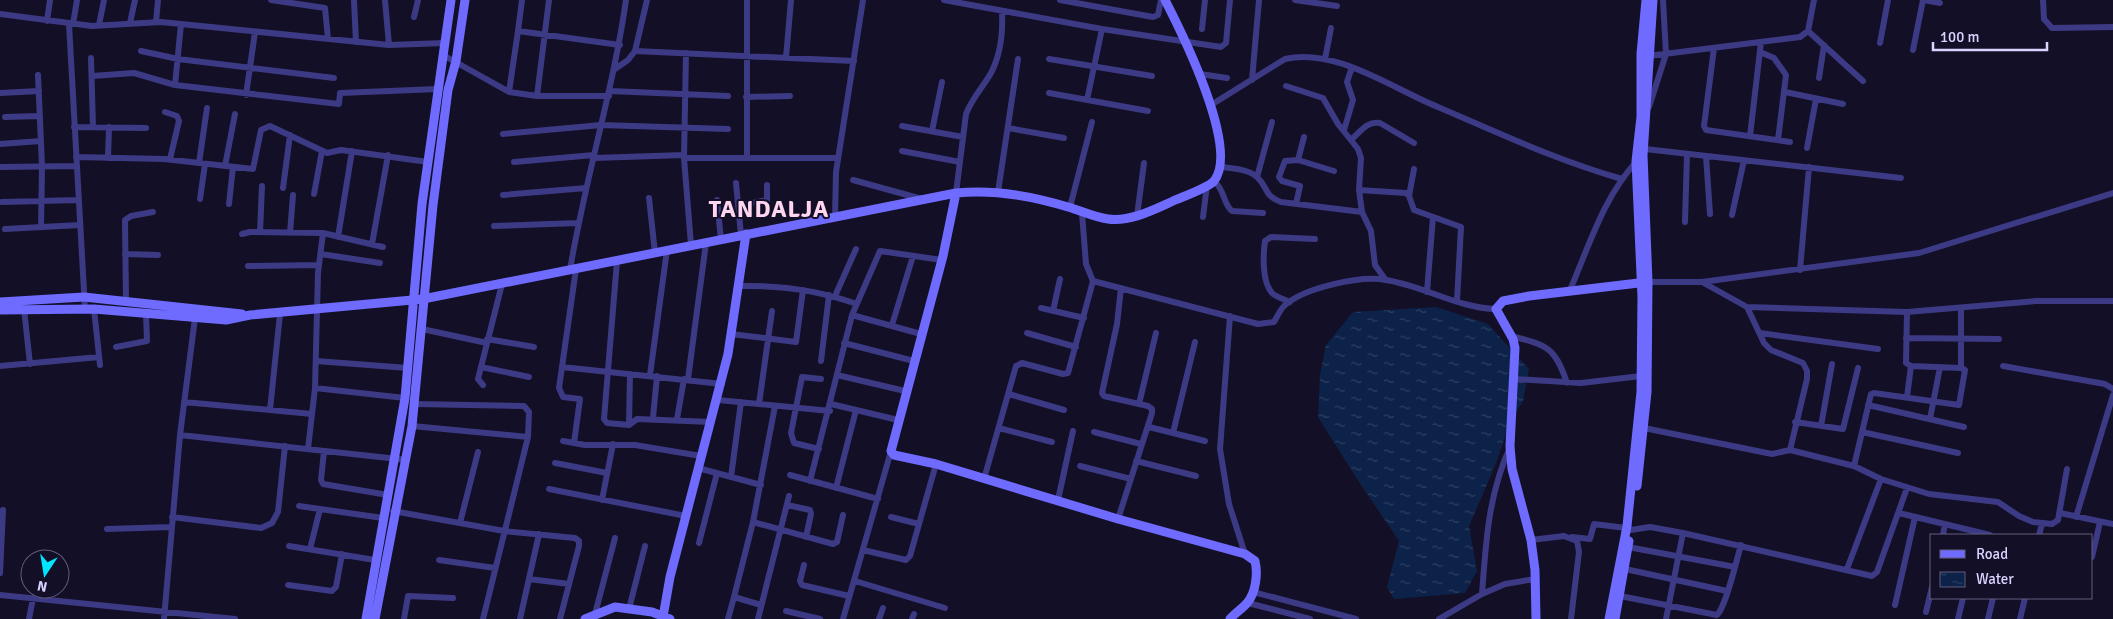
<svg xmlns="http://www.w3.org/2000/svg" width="2113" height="619" font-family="Signika,sans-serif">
<defs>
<pattern id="water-ripples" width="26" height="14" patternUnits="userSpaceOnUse" patternTransform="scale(1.25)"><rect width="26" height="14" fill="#0c2248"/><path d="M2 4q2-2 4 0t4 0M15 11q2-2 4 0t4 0" fill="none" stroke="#2f4163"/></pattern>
</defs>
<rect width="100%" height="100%" fill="#130f26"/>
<path fill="url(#water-ripples)" d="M1436 307 1488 324 1529 369 1523 401 1511 420 1495 466 1469 526 1477 571 1465 593 1394 599 1387 587 1399 541 1359 482 1318 417 1320 375 1326 345 1353 312Z"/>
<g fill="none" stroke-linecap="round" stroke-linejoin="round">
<path stroke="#3d3a85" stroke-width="6" d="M271 0 325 8 328 39
M354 0 356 42
M385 0 389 45
M944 0 1102 29 1221 47 1226 43 1230 0
M1060 0 1153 17 1158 15 1161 0
M1295 0 1337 6
M1924 0 1940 3
M2043 0 2044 19 2052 28 2113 27
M0 14 92 26 161 22 389 45 445 43
M414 17 418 0
M47 21 50 0
M156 22 158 0
M130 23 135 0
M69 24 85 309
M73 24 77 0
M99 25 104 0
M1202 29 1205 0
M518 31 522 0
M1808 31 1863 81
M1880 43 1888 0
M1714 48 1704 126 1706 130 1790 142
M1913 50 1923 0
M141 51 178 59 334 78
M635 51 854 61
M1760 52 1774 58 1786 75 1778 140
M686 53 684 158H838
M443 55 509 92 537 96H609
M1648 56 1800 37 1808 31 1814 0
M91 58 93 127
M786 58 791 0
M1049 59 1152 76
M1325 59 1331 28
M615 69 628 60 635 51 647 0
M1200 74 1227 78
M38 75 42 166 41 227
M92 76 134 73 175 85 339 104 340 93 438 89
M1819 78 1824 45
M1252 80 1259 0
M175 85 181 24
M1286 86 1323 98 1338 124 1358 149 1361 158 1359 190 1362 212 1371 231 1375 265 1385 279
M610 91 728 96
M509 92 518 31 620 45
M1785 92 1843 104
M0 93 39 91
M1049 93 1148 111
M246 95 255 32
M537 96 549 0
M746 97 790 96
M1087 100 1102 29
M1211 105 1285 59C1335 47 1393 89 1438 107 1499 133 1558 161 1622 179
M1649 107 1666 54 1663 0
M165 112 177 116 179 121 170 159
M5 117 40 116
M902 126 963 137
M74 127 146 128
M1008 128 1064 138
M1344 130 1353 100 1347 82 1352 67
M932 131 942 82
M503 134 601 125 728 129
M1750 136 1761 42
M1352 139C1361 131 1367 121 1380 123L1414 143
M0 144 41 141
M1807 148 1816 99
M1645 149 1901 178
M902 151 960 162
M1706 156 1710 214
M76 157 164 159 253 169 261 130 270 126 327 153 341 150 428 162
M108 158 109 127
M594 158 684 155
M684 158 691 245
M747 158V0
M1298 160 1334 171
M514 162 594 155
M199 163 207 108
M225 166 235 114
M0 167 77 166
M1220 167C1231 168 1248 169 1257 177 1269 188 1263 195 1281 202L1362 212
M1257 177 1272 122
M853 180 922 199
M1214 181C1225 190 1223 204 1232 211L1263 213
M736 183 741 235
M283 188 290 135
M1359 190 1406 193 1409 196 1414 210 1461 227 1457 301
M998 192 1018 59
M956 193 966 114C972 98 983 87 991 73 1001 54 1003 32 1002 11
M314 194 322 151
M503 195 586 188
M1409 196 1414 169
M649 198 655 253
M200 199 205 164
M717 200 721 240
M2 202 79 200
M229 204 233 167
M1296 204 1300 186 1282 181 1279 177 1285 161 1298 160 1304 137
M738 206 767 200V185
M1070 207 1092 122
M1082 213 1086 264 1093 281
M1732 215 1744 160
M1137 216 1144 163
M835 217 836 172 863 0
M1203 217 1207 185
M1685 222 1687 154
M494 226 578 223
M5 229 80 225
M260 232 262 186
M290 233 293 195
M323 233 383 247
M242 234 250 232 323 233 318 273 315 388 308 449
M338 237 352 151
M372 244 388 155
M125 254 158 255
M321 254 380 263
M617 261 604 419 607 423 629 425 637 419 711 422
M248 266 319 265
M570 270C585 179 613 91 626 0
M1800 270 1809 167
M1648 282H1702L1919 253 2113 193
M1702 282 1747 307 1764 343 1771 350 1803 363 1807 371V379L1790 450 1854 466 1881 479 1929 494 1998 502 2019 516 2033 522 2052 524 2058 520 2067 469
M739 286C780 285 818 290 857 304
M1570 290C1589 246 1604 196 1637 161
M1427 292 1433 217
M835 296 856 249
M126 301 125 220 131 216 153 212
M1290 302C1284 299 1276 297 1272 293 1262 282 1263 255 1265 241L1271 237 1315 239
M1747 307 1907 312 1906 363 1911 366 1961 368 1965 370 1959 405 1874 393 1871 394 1854 466
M1041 308 1084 318
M24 309 30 364
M94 309 100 365
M1053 311 1060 279
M1907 312 2036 301H2113
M852 315 921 334
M1230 316 1220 449 1229 504 1245 554
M892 325 913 256
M422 329 487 343
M1027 333 1076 347
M1760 333 1878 349
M731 334 796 342 803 290
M1511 336C1547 345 1555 347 1567 383
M1906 338 1999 339
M487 339 534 347
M844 343 914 361
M116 347 147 341 146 313
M316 361 408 368
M821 361 829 295
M0 366 99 357
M2003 366 2105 384 2113 389
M481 367 529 377
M562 367 722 384
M1961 368V309
M650 375 667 250
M837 375 905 391
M688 379 706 243
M1515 379 1581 383 1641 376
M483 385 478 379 502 284
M315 388 405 398
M1009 394 1064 410
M1907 397 1911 366
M718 400 830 411
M184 402 312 414
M415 404 524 406 529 412 528 437 483 619
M759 404 772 311
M831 404 898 420
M1139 404 1156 333
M1868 405 1964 427
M270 410 280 314
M653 418 657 376
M677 419 684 379
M1930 419 1940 367
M1795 422 1843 429 1858 368
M629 425 630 374
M412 426 528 437
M1821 426 1832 364
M1149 427 1205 441
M1639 427 1772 454 1790 450
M999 428 1052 442
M1094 432 1141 444
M1862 432 1958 453
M1173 433 1195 342
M180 435 407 460
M563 441 585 445H635L701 456
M574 443 580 399 563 397 559 388 576 269
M819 449 794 443 791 433 802 377 821 379
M324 451 321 480 323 484 388 495
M1136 461 1196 476
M555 463 607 473
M1080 466 1131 479
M698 468 761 485
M790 475 878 499
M731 477 741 402
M984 479 1016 366 1022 363 1063 374 1068 373 1093 281 1258 324 1274 322C1277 317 1280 310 1284 306 1303 288 1361 275 1386 280 1424 286 1458 308 1496 309
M810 481 852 315 880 251 942 260
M836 488 856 410
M549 489 686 516
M602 500 613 444
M1058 500 1073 431
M787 505 810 510 811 514 806 537
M299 506 383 518
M393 511 504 531 575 538 579 541V546L560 619
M1899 513 1990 535
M2060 513 2113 524
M172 517 261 528 272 523 278 512 285 446
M891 517 919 524
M2076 517 2113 395
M1118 519 1152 413V409L1148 406 1104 396 1102 393 1117 324 1121 288
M753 522 833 544 837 542 843 515
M460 523 478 452
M107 529 172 527
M1631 530 1650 527 1683 533 1872 576 1877 572 1907 488
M1943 535 1945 524
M2039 535 2042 524
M1572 537 1590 539 1594 524 1626 528
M1531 540 1564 536 1577 541 1579 552 1571 619
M699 543 717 473
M289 546 375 560
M1628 547 1735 567
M310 549 320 509
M863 550 906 560 910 556 936 464
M2092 557 2100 522
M439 560 495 568
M804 565 800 581 802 585 849 596
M1625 569 1727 591
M1847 569 1881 479
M0 573 3 510
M529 579 569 584
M855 581 945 608
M288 585 332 591 336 587 342 554
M1253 592 1356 619
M1482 594C1486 542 1488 496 1510 447
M0 595 235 619
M1620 596 1717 615C1726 607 1737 558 1741 545
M1248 603 1310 619
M761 605 734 597 753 522 775 406
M1895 605 1915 517
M629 609 645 546
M786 611 820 619
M1926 612 1932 587
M595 614 615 538
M29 619 33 598
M164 619 180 435 195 318
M404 619 408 596 453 598
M520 619 539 534
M728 619 734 597
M758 619 789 496
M843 619 891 451
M879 619 883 608
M912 619 914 614
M1439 619 1482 594 1505 584 1535 579
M1666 619 1683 533
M1958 619 1963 598
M1988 619 1993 598
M2020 619 2025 598"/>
<path stroke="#6f6bff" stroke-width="9" d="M956 193 943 256 891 451 894 455 936 464 1118 519 1245 554 1255 561C1258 573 1256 593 1247 603 1242 609 1235 613 1230 619
M0 302 84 297 242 314
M0 310 94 309 226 320 250 315 423 299 956 193C994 189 1032 196 1068 207 1082 211 1093 217 1108 219 1130 222 1153 210 1173 201 1182 197 1208 188 1214 181 1240 149 1182 33 1165 0
M1637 486 1647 392 1648 282 1643 155 1653 0
M663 617 670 577 728 354 746 234
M366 619 405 398 422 204 451 0
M375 619 412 426 433 205 448 90 456 61 465 0
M585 619 615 607 652 612 670 619
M1536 619 1535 570 1531 540 1512 469 1510 446 1515 348 1513 339 1496 309 1503 301 1529 296 1647 282
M1609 619 1627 526 1641 392 1642 297 1636 161 1641 117V54L1646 0
M1615 619 1629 541"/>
</g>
<g text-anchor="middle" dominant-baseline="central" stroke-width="4" stroke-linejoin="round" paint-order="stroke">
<g font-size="24" font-weight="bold" letter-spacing="1" fill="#ffd6f0" stroke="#130f26">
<text x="769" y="209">TANDALJA</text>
</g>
</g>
<rect x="1930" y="534" width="162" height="65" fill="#130f26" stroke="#625e7d"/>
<rect x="1940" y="550" width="25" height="8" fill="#6f6bff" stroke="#625e7d"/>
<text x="1976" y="559" font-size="15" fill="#d9d4ff">Road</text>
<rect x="1940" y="572" width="25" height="15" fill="url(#water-ripples)" stroke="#625e7d"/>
<text x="1976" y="584" font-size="15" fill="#d9d4ff">Water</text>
<g transform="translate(45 574) rotate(192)"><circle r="24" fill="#130f26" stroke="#625e7d"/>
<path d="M0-4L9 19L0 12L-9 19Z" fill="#00e5ff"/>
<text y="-8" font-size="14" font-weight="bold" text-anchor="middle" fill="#d9d4ff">N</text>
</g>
<path d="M1933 42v8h114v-8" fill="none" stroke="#d9d4ff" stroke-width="2.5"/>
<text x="1940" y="42" font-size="15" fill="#d9d4ff" stroke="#130f26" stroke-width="4" paint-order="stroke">100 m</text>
</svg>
